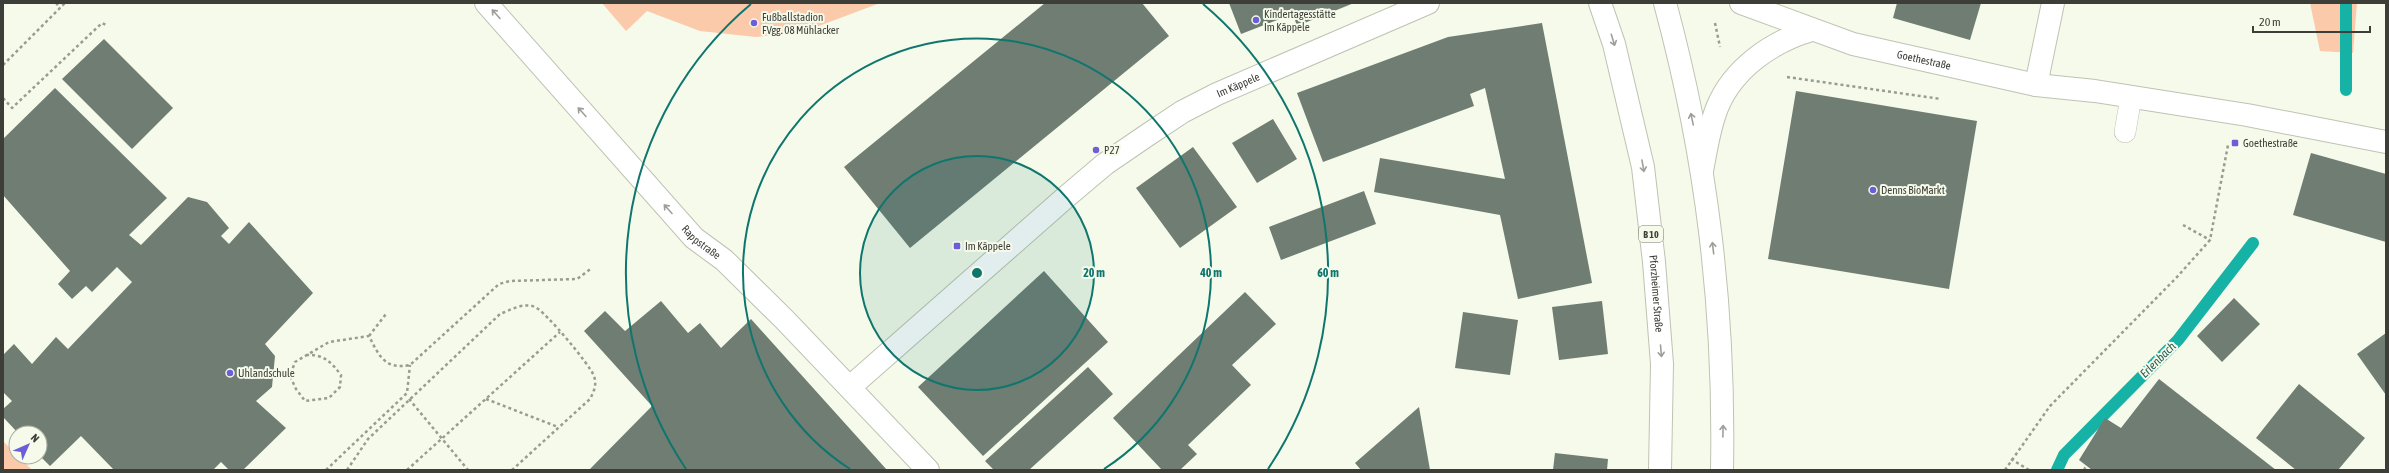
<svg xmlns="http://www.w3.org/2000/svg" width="2389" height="473" font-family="'Asap Condensed',sans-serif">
<rect width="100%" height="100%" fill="#f5faea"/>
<path fill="#facaab" d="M602 3H880L803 32 756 37 700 31 647 11 626 31Z
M2310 3H2357L2353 53 2320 51Z
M3 441 16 454V457H19L32 470H3Z"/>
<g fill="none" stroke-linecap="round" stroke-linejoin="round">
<path stroke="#17b2a6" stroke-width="12" d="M2346 90V3
M2057 470 2064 455 2178 340 2253 243"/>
</g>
<path fill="#6f7d73" d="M1045 3H1142L1169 36 910 248 844 167Z
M1229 3H1354L1297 26 1293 14 1241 34Z
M1897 3H1981L1970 40 1893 18Z
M1542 23 1592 283 1518 299 1500 215 1374 192 1380 158 1505 179 1485 88 1470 94 1474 106 1323 162 1297 93 1448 37Z
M104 39 173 108 132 149 62 79Z
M55 88 167 198 129 235 141 245 188 197 207 202 229 228 221 236 229 244 249 222 313 293 265 344 275 356 272 387 256 401 286 428 243 470H229L221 462 213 470H114L81 436 50 466 40 456V433H18L3 417V409L12 401 3 392V355L14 344 32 364 56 337 68 349 132 282 117 267 92 292 86 286 72 299 58 284 70 271 3 195V139Z
M1796 91 1977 121 1949 289 1768 259Z
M1273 119 1297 159 1257 183 1232 143Z
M1193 147 1237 207 1180 248 1136 188Z
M2311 153 2386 174V242L2293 215Z
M1364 191 1376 224 1281 260 1269 227Z
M1044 271 1108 342 983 456 918 387Z
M1245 292 1276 324 1232 365 1251 385 1188 445 1197 454 1180 470H1162L1113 418Z
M2234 298 2260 324 2222 362 2197 336Z
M661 301 688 333 700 323 721 348 751 319 887 470H589L652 406 584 331 605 311 625 331Z
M1602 301 1608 354 1559 360 1552 307Z
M1463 312 1518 320 1510 375 1455 368Z
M2386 333V395L2357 354Z
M1088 367 1113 394 1029 470H994L985 461Z
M2159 379 2276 470H2092L2079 460 2105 418 2121 428Z
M2299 384 2365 438 2338 470H2296L2256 438Z
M1419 407 1430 470H1361L1355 463Z
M1555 453 1608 459 1607 470H1553Z"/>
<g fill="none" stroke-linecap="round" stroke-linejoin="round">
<g stroke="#bec3b3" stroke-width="22">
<path id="service" d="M2125 132 2131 97"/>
</g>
<g stroke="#bec3b3" stroke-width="24">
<g id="minor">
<path id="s1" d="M486 3 694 238 724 260 784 319 928 470"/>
<path id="s2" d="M1741 3 1853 44 2036 85 2095 91 2247 115 2386 142"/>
<path d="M2036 85 2053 3"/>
<path d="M1702 171C1706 150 1709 128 1717 108 1733 68 1773 41 1812 30"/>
<path id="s3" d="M850 387 1066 197 1105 164 1146 136 1182 112 1217 94 1428 3"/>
</g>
</g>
<g stroke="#bec3b3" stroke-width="24">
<g id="primary">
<path id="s4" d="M1600 3 1614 44 1643 167 1654 262 1662 364 1660 470"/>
<path d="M1665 3C1707 158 1725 309 1722 470"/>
</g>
</g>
<path stroke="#999c91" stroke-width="2.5" stroke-dasharray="3 3" stroke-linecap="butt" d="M56 3 60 8
M1715 23 1720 47
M3 65 65 3
M1787 77 1941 99
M3 98 12 108 102 23 108 26
M2183 225 2210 240
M369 336 386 314
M306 355C324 354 331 362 341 375L340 387 329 398 305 401 296 389 290 376 295 362 329 342 369 336C379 356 385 370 410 365L499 284 510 281 577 279 592 268
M409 399 468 470
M486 399 558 427
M2011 459 2029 470
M326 470 407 393 410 365
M347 470 368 439 500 314C510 310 524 302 535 307 545 311 590 365 594 376 597 385 594 391 590 399L512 470
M407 470 560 332
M2005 470 2050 406 2177 277 2210 240 2228 145
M2084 470 2086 466"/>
<use href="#service" stroke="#fff" stroke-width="21"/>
<use href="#minor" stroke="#fff" stroke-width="22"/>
<use href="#primary" stroke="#fff" stroke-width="22"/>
</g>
<defs><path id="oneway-shaft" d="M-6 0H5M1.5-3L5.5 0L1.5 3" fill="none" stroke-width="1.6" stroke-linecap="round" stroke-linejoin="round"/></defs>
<g stroke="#9e9e9b">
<use href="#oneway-shaft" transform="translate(496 14) rotate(-132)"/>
<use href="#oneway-shaft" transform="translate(1613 40) rotate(73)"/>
<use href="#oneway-shaft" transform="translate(582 112) rotate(-132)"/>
<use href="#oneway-shaft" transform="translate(1692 119) rotate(-102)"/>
<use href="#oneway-shaft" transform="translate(1643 166) rotate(80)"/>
<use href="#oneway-shaft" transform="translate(668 209) rotate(-132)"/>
<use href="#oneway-shaft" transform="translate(1713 248) rotate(-97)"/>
<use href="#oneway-shaft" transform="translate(1661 351) rotate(85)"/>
<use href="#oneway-shaft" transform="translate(1723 431) rotate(-89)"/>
</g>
<circle cx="977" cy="273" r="117" fill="#0f766e" fill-opacity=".12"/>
<g fill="none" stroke="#0f766e" stroke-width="2">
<circle cx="977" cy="273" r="117"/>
<path d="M850 469A234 234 0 1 1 1104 469"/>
<path d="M686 469A351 351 0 0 1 751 4M1203 4A351 351 0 0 1 1268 469"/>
</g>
<g fill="#6c5ed8" stroke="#f5faea" stroke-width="1.5">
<circle cx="1256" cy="20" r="4"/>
<circle cx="754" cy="23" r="4"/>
<rect x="2231" y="139" width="8" height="8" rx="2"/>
<circle cx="1096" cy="150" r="4"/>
<circle cx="1873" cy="190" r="4"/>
<rect x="953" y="242" width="8" height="8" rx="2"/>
<circle cx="230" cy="373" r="4"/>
</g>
<g text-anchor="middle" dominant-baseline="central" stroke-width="4" stroke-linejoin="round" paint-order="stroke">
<rect fill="#f5faea" stroke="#74766d" stroke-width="1" x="1639" y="226" width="24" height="16" rx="3"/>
<g font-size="10" font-weight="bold" fill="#3c3e37">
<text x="1651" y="234">B 10</text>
</g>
<g font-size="11" fill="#3c3e37" stroke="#f5faea" text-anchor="start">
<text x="1264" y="14">Kindertagesstätte<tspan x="1264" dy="13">Im Käppele</tspan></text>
<text x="762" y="17">Fußballstadion<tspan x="762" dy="13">FVgg. 08 Mühlacker</tspan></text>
<text x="2243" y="143">Goethestraße</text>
<text x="1104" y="150">P27</text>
<text x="1881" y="190">Denns BioMarkt</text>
<text x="965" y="246">Im Käppele</text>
<text x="238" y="373">Uhlandschule</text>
</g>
<g font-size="11" fill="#3c3e37" stroke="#f5faea">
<text stroke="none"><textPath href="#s2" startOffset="192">Goethestraße</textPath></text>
<text stroke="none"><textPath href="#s3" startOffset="494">Im Käppele</textPath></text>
<text stroke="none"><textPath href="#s1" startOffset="322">Rappstraße</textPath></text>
<text stroke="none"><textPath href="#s4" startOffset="297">Pforzheimer Straße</textPath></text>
</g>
<g font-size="12" font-style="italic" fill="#275e58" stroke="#f5faea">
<text transform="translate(2158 360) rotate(-45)">Erlenbach</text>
</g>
</g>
<circle cx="977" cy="273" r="6" fill="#0f766e" stroke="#f5faea" stroke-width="2"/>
<g font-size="12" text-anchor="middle" font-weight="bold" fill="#0f766e" stroke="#f5faea" stroke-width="4" stroke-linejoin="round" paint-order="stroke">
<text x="1094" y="277">20 m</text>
<text x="1211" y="277">40 m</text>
<text x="1328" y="277">60 m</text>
</g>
<rect width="2389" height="473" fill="none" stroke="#3c3e37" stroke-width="8"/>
<g transform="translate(28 445) rotate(45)"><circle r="19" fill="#f5faea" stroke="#abafa2"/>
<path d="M0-3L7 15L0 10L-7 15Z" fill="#6c5ed8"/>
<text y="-6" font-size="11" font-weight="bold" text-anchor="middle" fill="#3c3e37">N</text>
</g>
<path d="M2253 26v6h117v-6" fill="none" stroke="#3c3e37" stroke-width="2"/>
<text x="2259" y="26" font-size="12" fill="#3c3e37" stroke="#f5faea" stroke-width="3" paint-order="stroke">20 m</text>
</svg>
